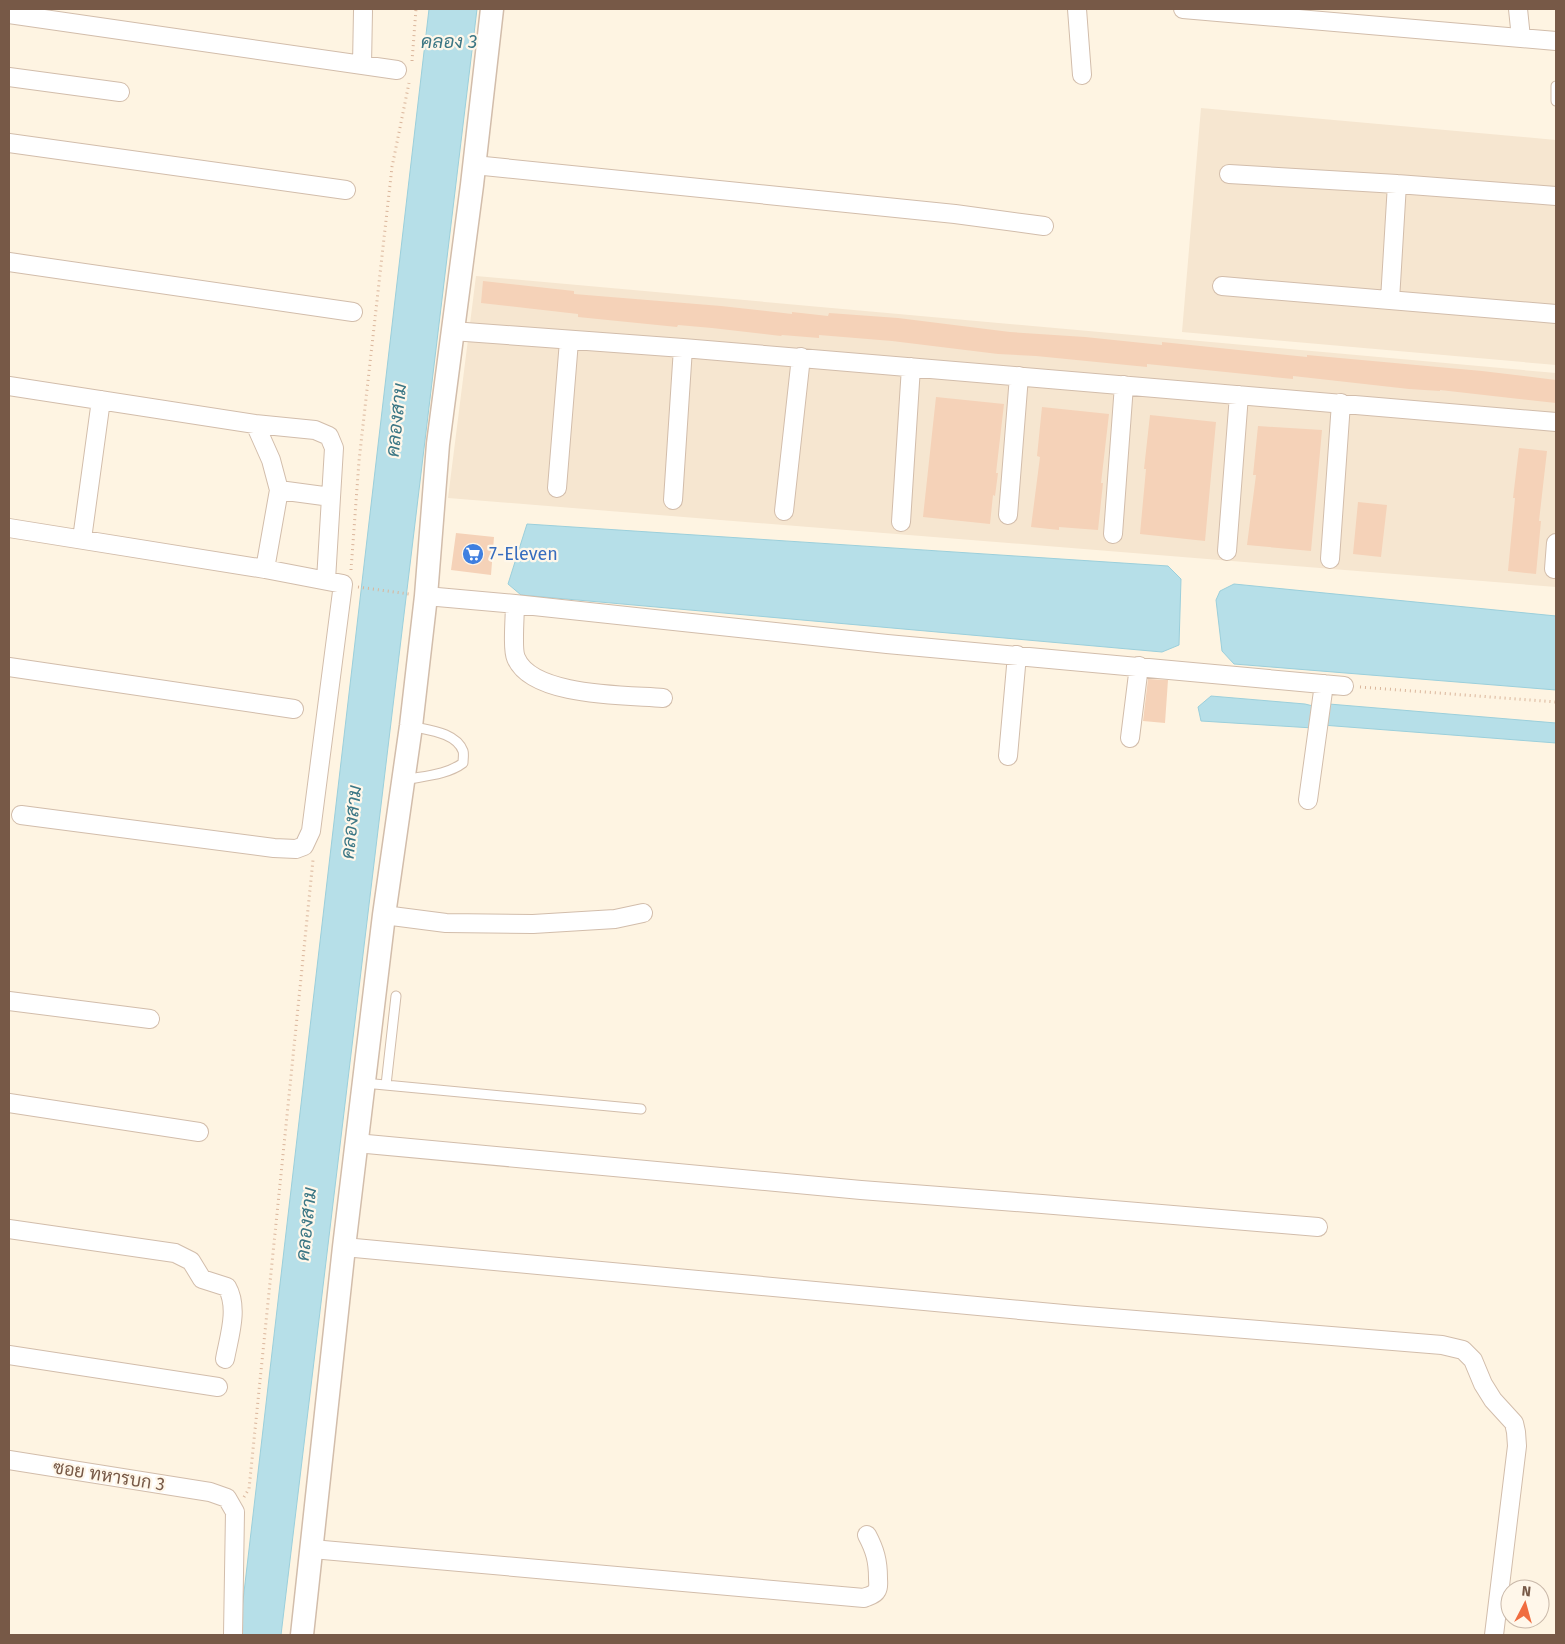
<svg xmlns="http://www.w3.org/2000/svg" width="1565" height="1644" font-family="'Fira Sans',Sarabun,sans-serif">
<rect width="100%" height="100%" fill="#fef4e2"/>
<path fill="#f6e6d0" d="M1201 108 1556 140V365L1182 332Z
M476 276 1556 373V587L448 498Z"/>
<path fill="#b6dfe8" stroke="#9bcfdb" d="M429 9H477L281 1635H239Z
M527 524 1168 566 1181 579 1179 645 1162 652 521 595 508 584Z
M1234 584 1556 616V690L1234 664 1222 651 1216 600 1220 591Z
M1211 696 1305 704 1313 706V728L1201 721 1198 707Z
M1329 704 1556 723V743L1322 725Z"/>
<path fill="#f5d2b8" d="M483 281 574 291V294L721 306 792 314V312L828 316 829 313 898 318 1010 332 1085 337 1162 345V342L1307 357V355L1482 371 1556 380V403L1440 390V391L1409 389 1293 376V379L1147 364V367L1036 356 998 354 892 341 819 335V338L782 335 781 336 712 328 678 325 677 327 578 317V314L481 303Z
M936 397 1004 404 996 473H998L995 496 993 495 990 524 923 517Z
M1042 407 1109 414 1101 483H1103L1098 530 1059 527V530L1031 527 1040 457 1037 456Z
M1150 415 1216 422 1205 541 1140 534 1146 469H1144Z
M1258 426 1322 430 1311 551 1247 545 1256 475H1253Z
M1519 448 1547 451 1539 521H1541L1536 574 1508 571 1515 498H1513Z
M1358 502 1387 505 1381 557 1353 554Z
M456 533 494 537 491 575 451 570Z
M1148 679 1168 680 1165 723 1143 721Z"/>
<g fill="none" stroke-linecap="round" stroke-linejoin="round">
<g stroke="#d2bdab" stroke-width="11">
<path id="service" d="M1556 86V101
M404 780C423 776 447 775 463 763 463 759 464 754 463 751 456 732 427 730 411 726
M364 1083 641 1109
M386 1085 396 996"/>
</g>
<g stroke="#d2bdab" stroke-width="20">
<path id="minor" d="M1077 9 1082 75
M1183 9 1556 41
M1518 9 1521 38
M9 14 397 70
M362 65 363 11
M9 77 120 92
M9 143 346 190
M474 165 955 214 1044 226
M1229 174 1397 184 1556 196
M9 262 353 312
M1222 286 1556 314
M1390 300 1397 184
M452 331 683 348 1556 422
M9 386 255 424 315 430 329 436 334 448 326 580
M255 424 271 460 279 490 265 569
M557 488 569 341
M279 490 331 497
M673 500 683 348
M784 511 801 357
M1008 515 1019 376
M901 522 911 367
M9 528 265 569 343 584 311 831 304 846 296 849 274 848 21 815
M1113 534 1124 385
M82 539 101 400
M1227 551 1239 395
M1330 559 1341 403
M1554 569 1556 543
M426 596 515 604 887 644 1344 686
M515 604C515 616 512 649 516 658 532 697 627 695 663 698
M9 667 294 709
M1130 738 1139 666
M1008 756 1017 655
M1308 800 1324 684
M384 915 446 923 533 924 615 919 643 913
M9 1001 150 1019
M9 1103 199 1132
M356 1143 861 1190 1042 1204 1318 1227
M9 1229 175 1253 191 1261 202 1279 227 1287C239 1308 229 1337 225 1359
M344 1247 1074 1315 1442 1345 1463 1350 1473 1360 1483 1384 1493 1400 1514 1423 1516 1432 1517 1446 1494 1635
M9 1355 218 1387
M9 1460 210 1492 227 1498 235 1512 233 1635
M312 1549 864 1598C868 1596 875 1595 877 1590 879 1587 878 1582 878 1578 878 1561 875 1550 867 1535"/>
</g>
<g stroke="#d2bdab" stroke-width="25">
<path id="tertiary" d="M302 1635 344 1247 384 915 411 726 426 596 438 444 472 185 492 9"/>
</g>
<path stroke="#dab59b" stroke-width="3" stroke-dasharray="1 4" stroke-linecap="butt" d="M412 61 416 9
M351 570 359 461 392 167 409 83
M358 587 409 594
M1360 687 1556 702
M244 1497 249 1489 313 860"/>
<use href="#service" stroke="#fff" stroke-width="9"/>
<use href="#minor" stroke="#fff" stroke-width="18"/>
<use href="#tertiary" stroke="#fff" stroke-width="22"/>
</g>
<defs>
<g id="supermarket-disc" transform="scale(1.125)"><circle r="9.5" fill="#3f7fe0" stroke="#fff7ea"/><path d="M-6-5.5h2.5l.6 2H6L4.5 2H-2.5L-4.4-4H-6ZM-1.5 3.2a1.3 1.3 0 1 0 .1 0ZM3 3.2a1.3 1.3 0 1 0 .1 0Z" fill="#fff"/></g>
</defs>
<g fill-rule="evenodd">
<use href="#supermarket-disc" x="473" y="554"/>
</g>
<g text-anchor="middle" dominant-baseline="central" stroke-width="4.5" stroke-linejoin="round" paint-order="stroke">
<g font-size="18" fill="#366cbe" stroke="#fff7ea" text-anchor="start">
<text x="489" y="554">7-Eleven</text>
</g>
<g font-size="18" fill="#775947" stroke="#fff7ea">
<text transform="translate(109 1476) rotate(9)">ซอย ทหารบก 3</text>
</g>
<g font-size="19" font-style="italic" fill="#3c7785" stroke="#fff7ea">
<text x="449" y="41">คลอง 3</text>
<text transform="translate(396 420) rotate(-84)">คลองสาม</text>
<text transform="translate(351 822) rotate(-84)">คลองสาม</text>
<text transform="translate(306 1224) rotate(-84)">คลองสาม</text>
</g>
</g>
<rect width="1565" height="1644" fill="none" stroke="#775947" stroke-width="20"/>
<g transform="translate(1525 1604) rotate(6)"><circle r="24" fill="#fff7ea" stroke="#c9b8a9"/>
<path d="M0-4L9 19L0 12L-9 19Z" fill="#f06c3f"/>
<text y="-8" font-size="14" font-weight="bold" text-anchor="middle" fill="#775947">N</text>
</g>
</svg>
